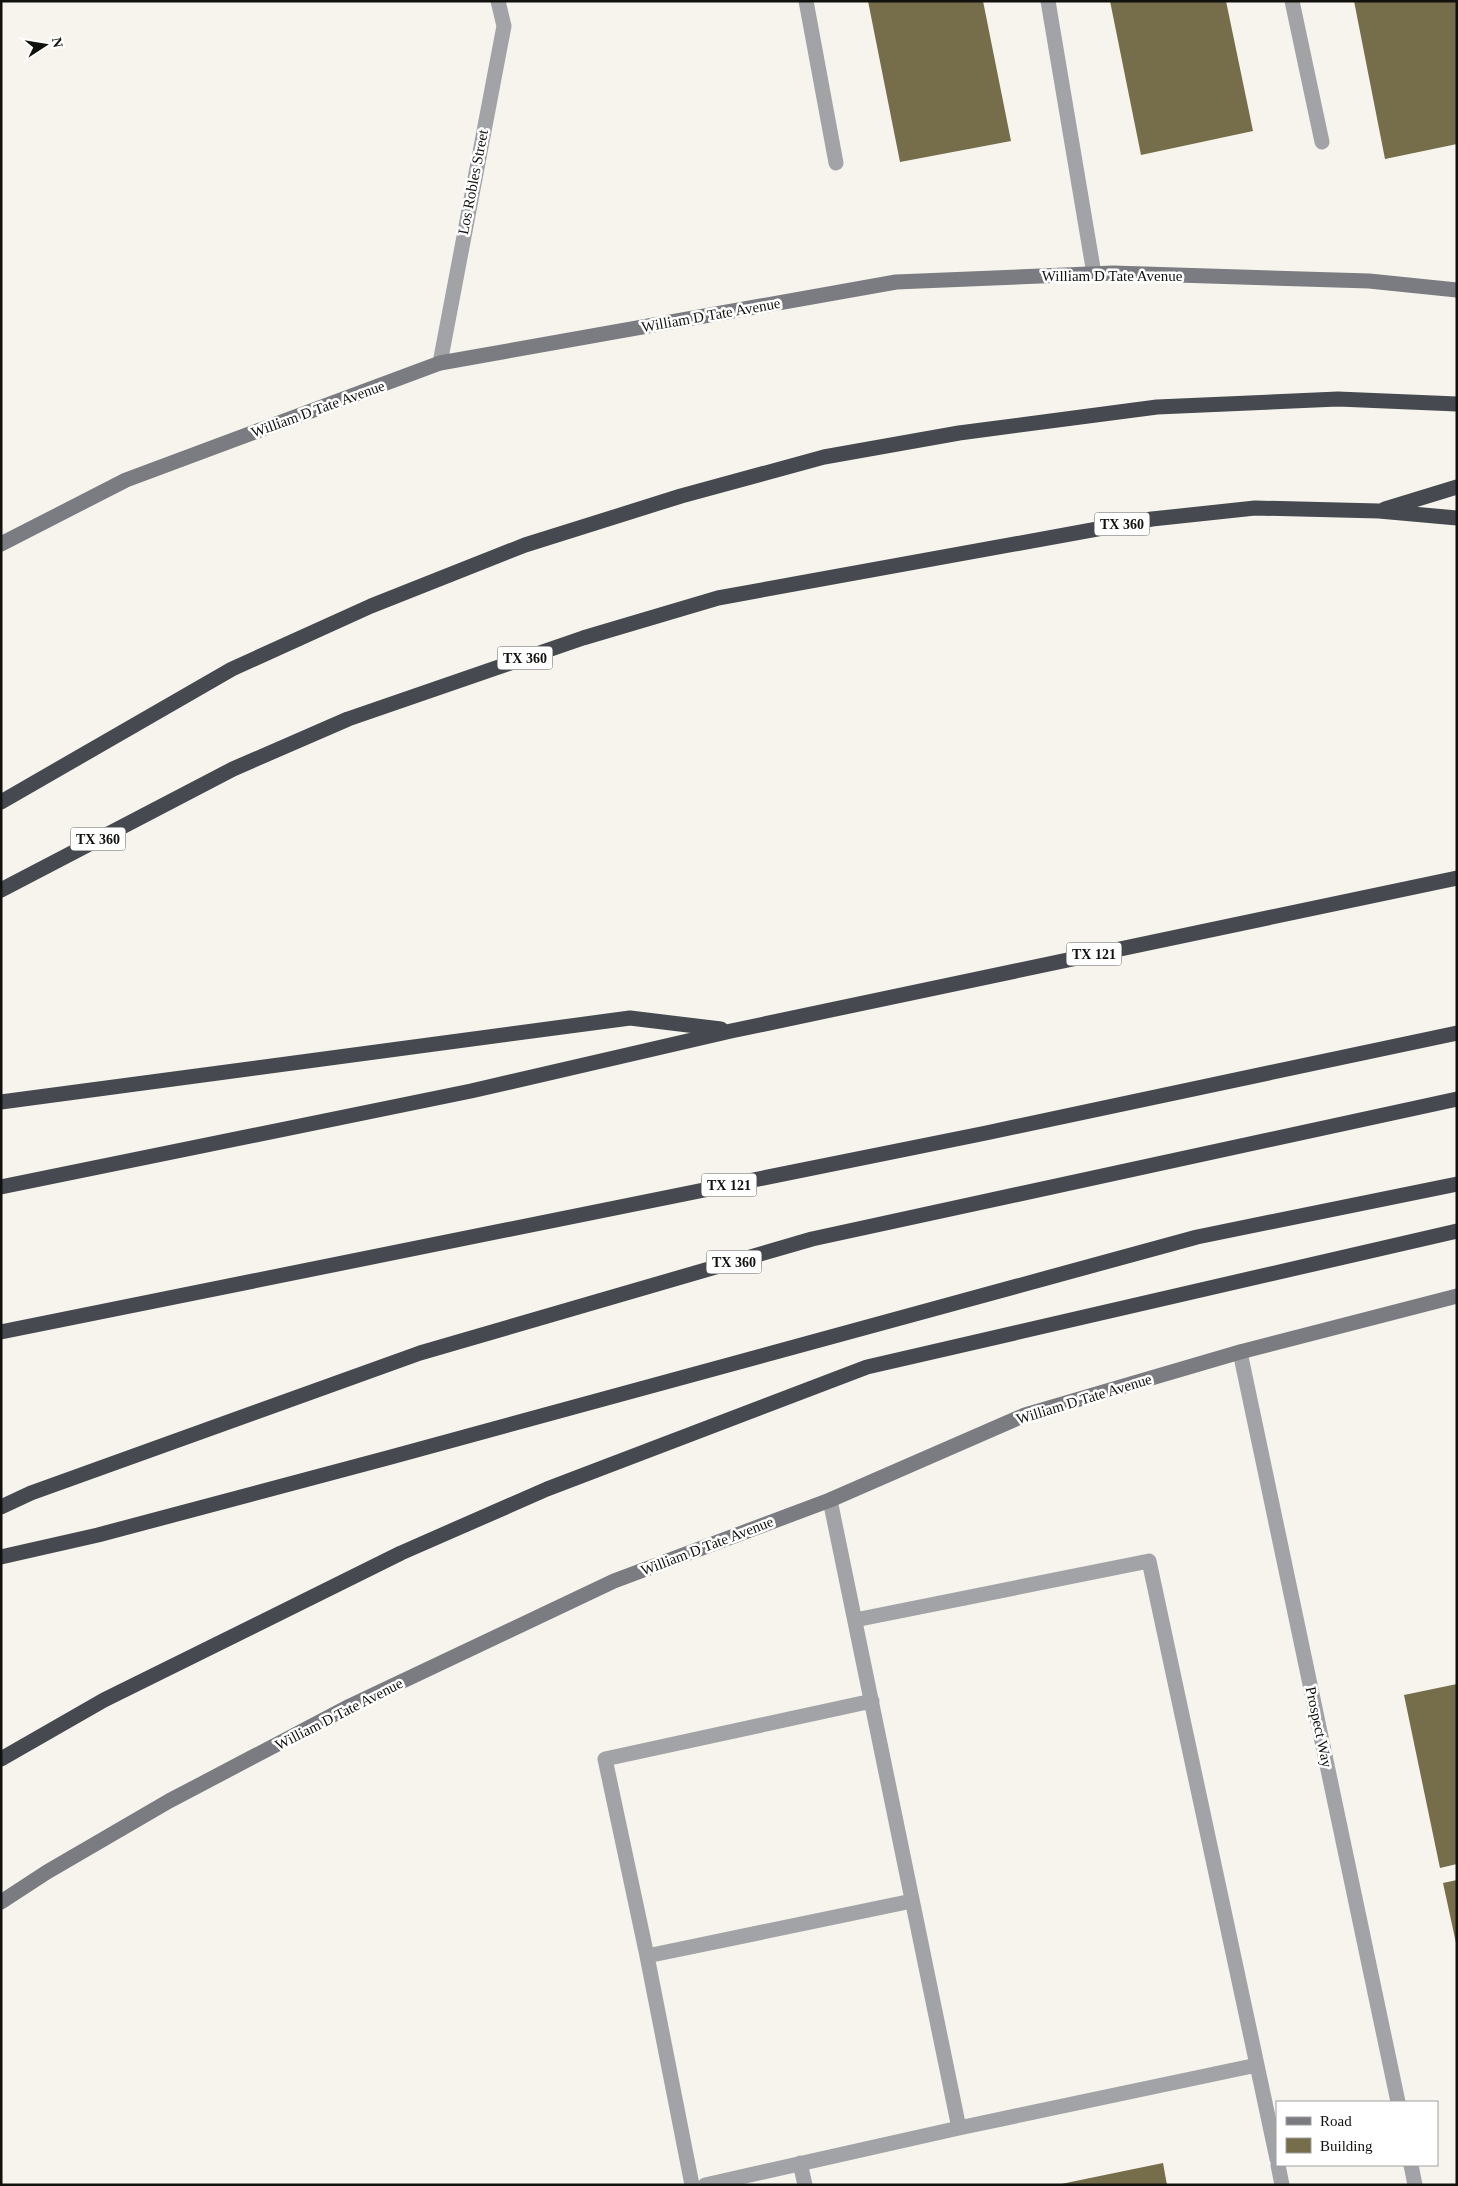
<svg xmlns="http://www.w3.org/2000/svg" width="1458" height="2186" font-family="Georgia,serif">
<rect width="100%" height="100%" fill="#f6f4ec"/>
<path fill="#766d4a" d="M868 1H983L1011 141 900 162Z
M1110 1H1226L1253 131 1141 155Z
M1354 1H1457V144L1385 159Z
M1457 1684V1864L1440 1868 1404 1695Z
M1457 1880V1943H1456L1443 1883Z
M1163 2163 1167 2185H1061V2184Z"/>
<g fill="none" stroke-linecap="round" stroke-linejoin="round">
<path stroke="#a1a3a6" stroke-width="15" d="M806 1 836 163
M1048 1 1094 274
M1292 1 1322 142
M830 1500 959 2128 1257 2065 1277 2159
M855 1620 1149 1561 1257 2065
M647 1956 605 1759 872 1701
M800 2163 805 2185
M1278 2165 1282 2185
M692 2185 647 1956 912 1901
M705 2185 959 2128"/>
<path stroke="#a1a3a6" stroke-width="15" d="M440 363 504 26 498 1"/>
<path stroke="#a1a3a6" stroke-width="15" d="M1240 1352 1398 2102
M1411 2165 1415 2185"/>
<path stroke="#7a7c81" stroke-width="15" d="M1 544 126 480 440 363 896 282 1113 273 1369 281 1457 290
M1 1902 47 1872 169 1801 350 1706 614 1581 830 1500 1025 1415 1240 1352 1457 1296"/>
<path stroke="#464a50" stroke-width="15" d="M1385 509 1457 487
M1 802 232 669 371 606 525 545 681 496 824 457 959 433 1157 407 1338 399 1457 404
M1 890 233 769 348 719 583 638 718 598 1152 519 1255 508 1379 511 1457 518
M1 1102 630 1018 721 1029
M1 1187 471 1091 731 1031 1457 878
M1 1332 986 1133 1457 1033
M1 1507 31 1493 420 1353 812 1239 1457 1099
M1 1557 98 1535 391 1457 1197 1237 1457 1184
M1 1759 104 1700 401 1553 547 1489 867 1367 1457 1231"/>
</g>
<g text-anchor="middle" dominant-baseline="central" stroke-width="5" stroke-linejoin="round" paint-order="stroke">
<g fill="#fff" stroke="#585856" stroke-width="1">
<rect x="1094.5" y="512.5" width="55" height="23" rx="4"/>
<rect x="497.5" y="646.5" width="55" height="23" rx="4"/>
<rect x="70.5" y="827.5" width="55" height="23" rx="4"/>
<rect x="1066.5" y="942.5" width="55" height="23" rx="4"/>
<rect x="701.5" y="1173.5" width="55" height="23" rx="4"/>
<rect x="706.5" y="1250.5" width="55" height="23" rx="4"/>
</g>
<g font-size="14" font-weight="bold" fill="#11110e">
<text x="1122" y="524">TX 360</text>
<text x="525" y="658">TX 360</text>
<text x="98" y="839">TX 360</text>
<text x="1094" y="954">TX 121</text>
<text x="729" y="1185">TX 121</text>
<text x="734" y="1262">TX 360</text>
</g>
<g font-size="15" fill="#11110e" stroke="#fff">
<text transform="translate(473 182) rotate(-79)">Los Robles Street</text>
<text x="1112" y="276">William D Tate Avenue</text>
<text transform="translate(711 315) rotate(-10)">William D Tate Avenue</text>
<text transform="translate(318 409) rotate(-20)">William D Tate Avenue</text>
<text transform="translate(1084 1399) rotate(-17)">William D Tate Avenue</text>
<text transform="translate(707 1546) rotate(-21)">William D Tate Avenue</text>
<text transform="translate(339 1714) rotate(-27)">William D Tate Avenue</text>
<text transform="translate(1319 1727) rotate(78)">Prospect Way</text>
</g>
</g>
<rect width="1458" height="2186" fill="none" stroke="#11110e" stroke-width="5"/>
<rect x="1276" y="2101" width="162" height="65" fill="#ffffff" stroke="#a0a09f"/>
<rect x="1286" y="2117" width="25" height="8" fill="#7a7c81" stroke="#a0a09f"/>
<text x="1320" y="2126" font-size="15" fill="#11110e">Road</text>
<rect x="1286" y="2138" width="25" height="15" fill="#766d4a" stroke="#a0a09f"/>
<text x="1320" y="2151" font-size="15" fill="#11110e">Building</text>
<g transform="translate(45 45) rotate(78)" stroke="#ffffff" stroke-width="4" paint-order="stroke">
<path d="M0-4L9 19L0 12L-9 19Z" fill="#11110e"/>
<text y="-8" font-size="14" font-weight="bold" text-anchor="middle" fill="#11110e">N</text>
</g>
</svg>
